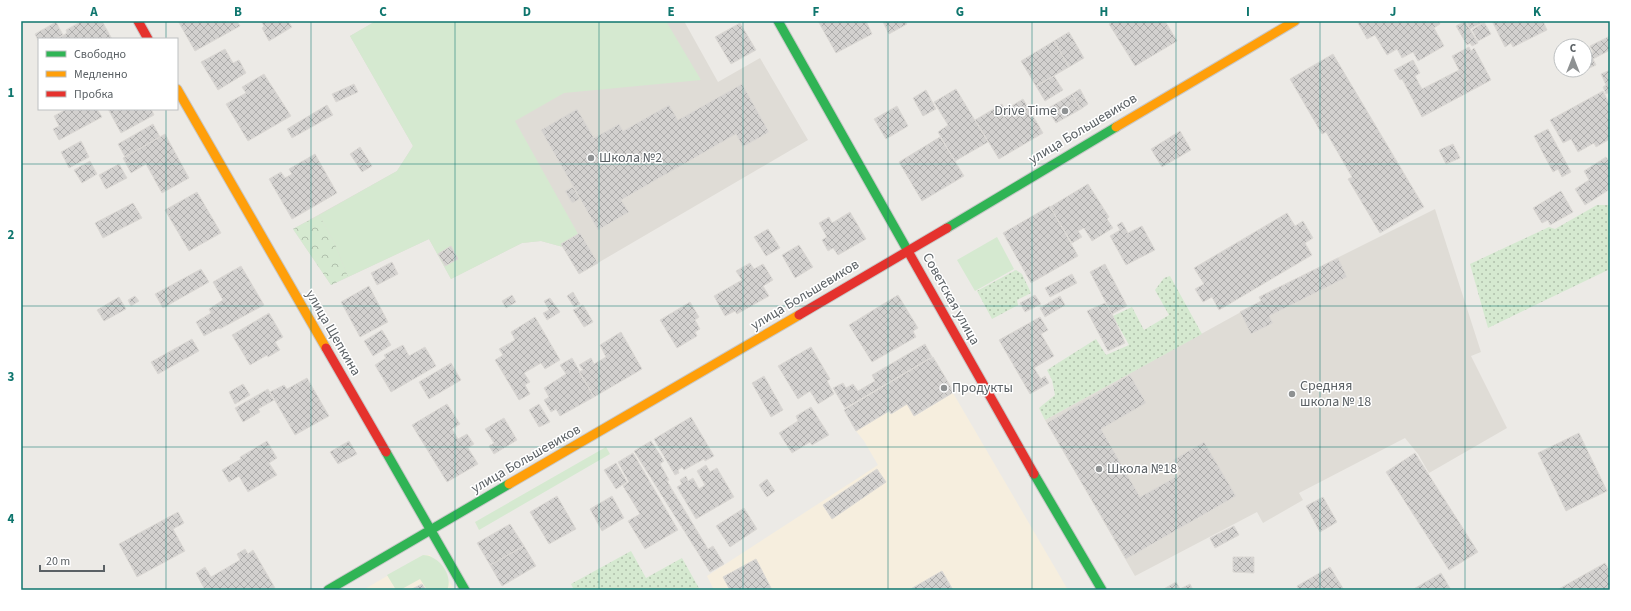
<svg xmlns="http://www.w3.org/2000/svg" width="1631" height="611" font-family="'Source Sans 3',sans-serif">
<defs>
<pattern id="forest-crowns" width="20" height="18" patternUnits="userSpaceOnUse"><rect width="20" height="18" fill="#d5e9d0"/><path d="M2 6a3 3 0 1 1 6 0M12 15a3 3 0 1 1 6 0" fill="none" stroke="#b0c0ac"/></pattern>
<pattern id="garden-dots" width="8" height="8" patternUnits="userSpaceOnUse"><rect width="8" height="8" fill="#d5e9d0"/><path d="M2 2h.1M6 6h.1" fill="none" stroke="#b0c0ac" stroke-width="1.8" stroke-linecap="round"/></pattern>
<pattern id="building-cross-hatch" width="8" height="8" patternUnits="userSpaceOnUse"><rect width="8" height="8" fill="#d3d1cf"/><path d="M0 0l8 8M0 8l8-8" fill="none" stroke="#aeadac"/></pattern>
</defs>
<rect width="100%" height="100%" fill="#eceae6"/>
<path fill="#f6eede" d="M953 393 1068 590H714L707 576 878 465 864 441 856 431 889 411 891 414 907 404 915 416Z
M423 555H430L455 590H363Z"/>
<path fill="#dfdcd6" d="M376 21H684L718 82 760 58 808 140 579 274 563 247 541 241 522 243 451 279 429 239 331 285 293 229 397 171 413 146 350 36Z
M1435 209 1481 352 1471 356 1507 428 1429 473 1418 454 1405 438 1299 493 1303 500 1263 523 1257 512 1135 576 1045 420 1261 301 1259 297Z"/>
<path fill="#d5e9d0" d="M376 21H666L701 80 564 93 515 121 578 234 561 244 563 247 541 241 522 243 451 279 429 239 348 277 335 244 319 215 397 171 413 146 350 36Z
M997 237 1014 269 975 291 957 260Z
M606 447 610 454 479 530 475 522Z
M423 555C438 555 454 575 447 590H427L420 579 400 590H396L387 575Z"/>
<path fill="url(#forest-crowns)" d="M319 215 335 244 348 277 331 285 293 229Z"/>
<path fill="url(#garden-dots)" d="M1597 205H1610V269L1488 328 1470 264 1549 227 1555 229Z
M1016 270 1022 274 1031 293 1017 300 1018 305 992 319 977 291Z
M1170 276 1202 334 1045 420 1039 408 1055 395 1052 380 1047 370 1096 339 1106 355 1129 345 1113 316 1132 307 1144 330 1169 315 1155 290 1164 278Z
M631 551 646 578 682 558 700 590H574L571 584Z"/>
<path fill="url(#building-cross-hatch)" stroke="#dcd9d5" d="M82 21H102L112 39H57L67 33 66 30Z
M178 21H237L240 26 195 51Z
M261 21H288L292 27 269 41 262 28 264 26Z
M818 21H866L872 34 836 53Z
M885 21H905L907 24 889 34 883 22Z
M1114 21H1165L1177 41 1135 66 1109 24Z
M1362 21H1439L1440 24 1434 28 1444 46 1418 61 1413 52 1402 58 1397 49 1387 55 1375 35 1367 39 1358 23Z
M1465 21 1478 43 1472 46 1470 43 1467 45 1456 26Z
M1466 21H1482L1483 22 1470 29Z
M1492 21H1543L1547 30 1513 47 1511 43 1505 47Z
M56 22 63 35 55 39H39V42L35 34Z
M1484 22 1491 34 1478 41 1472 30Z
M740 23 756 50 731 64 715 37Z
M1069 32 1084 58 1069 67 1054 41Z
M1610 36V50L1593 59 1596 65 1585 70V56L1593 52 1590 46Z
M1054 41 1069 67 1036 86 1021 61Z
M1469 47 1471 51 1474 48 1491 80 1422 117 1402 79 1400 80 1394 70 1413 60 1420 73 1415 76 1422 89 1459 70 1452 56Z
M225 49 233 63 239 60 246 73 218 90 201 62Z
M1333 54 1424 207 1380 233 1348 179 1352 177 1326 132 1322 134 1290 79Z
M1610 70V92L1606 94 1603 87 1606 85 1601 74Z
M264 74 291 116 248 141 226 104 246 93 242 87Z
M1054 76 1063 90 1045 101 1036 86Z
M354 84 358 92 336 102 332 94Z
M742 84 769 132 743 147 736 134 621 200 629 212 598 230 541 130 577 109 594 138 619 124 623 131 669 105 678 120Z
M956 89 988 142 955 161 938 132 948 125 934 102Z
M1080 89 1088 104 1081 109 1072 94Z
M926 90 936 109 923 116 913 98Z
M1603 91 1610 105V139L1596 147 1594 143 1578 152 1571 139 1563 143 1550 120Z
M1072 94 1081 109 1056 123 1047 109Z
M1023 99 1043 133 999 159 975 120 1002 104 1005 110Z
M327 105 333 115 292 138 287 129Z
M897 106 908 126 886 139 874 119Z
M67 109H97L102 117 59 140 53 129 59 126 54 116Z
M108 109H151L154 115 121 133Z
M153 124 160 137 125 157 118 144Z
M1548 129 1571 172 1562 177 1558 169 1553 172 1534 136Z
M1180 131 1191 150 1162 167 1151 149Z
M165 134 189 178 162 193 146 164 131 173 123 158Z
M940 137 964 176 922 201 899 162Z
M81 141 89 157 69 168 61 152Z
M1453 144 1460 158 1446 164 1439 150Z
M360 147 372 166 362 172 350 154Z
M315 154 337 193 292 219 269 179 281 172 285 178 292 174 289 169Z
M1606 157 1610 163V189L1585 205 1575 189 1589 180 1584 171Z
M90 161 97 174 82 183 74 170Z
M119 164 127 178 106 189 99 175Z
M1088 184 1109 217 1107 219 1113 228 1092 241 1084 228 1078 231 1082 237 1072 243 1050 207Z
M573 187 580 199 572 203 565 191Z
M1561 191 1573 212 1550 225 1548 220 1542 223 1533 208Z
M197 192 221 233 189 251 165 210Z
M133 203 142 218 103 238 95 223Z
M1050 206 1078 256 1031 283 1003 233Z
M850 212 866 239 838 255 833 248 828 251 822 240 827 237 819 223 829 217 832 223Z
M1287 213 1295 226 1303 221 1313 238 1305 243 1312 255 1219 310 1212 297 1203 302 1195 289 1204 284 1194 268Z
M1122 222 1128 233 1142 226 1155 250 1126 265 1110 236 1120 230 1117 225Z
M768 229 780 248 766 256 754 237Z
M580 233 598 263 579 274 561 244Z
M799 245 813 267 795 278 782 255Z
M451 246 458 259 445 266 438 254Z
M1338 258 1347 277 1269 316 1273 323 1251 334 1240 312 1261 301 1259 297Z
M392 262 398 274 377 285 371 273Z
M750 263 754 269 763 264 773 280 763 286 769 296 737 314 735 311 725 316 714 296 742 280 736 271Z
M1105 264 1127 306 1112 314 1090 272Z
M241 266 264 305 220 329 219 328 204 336 196 322 211 313 209 309 223 300 213 282Z
M201 269 209 282 163 308 155 294Z
M1072 274 1077 283 1050 297 1045 288Z
M369 286 388 322 360 337 341 302Z
M573 292 580 304 574 307 567 296Z
M512 295 516 302 506 308 502 301Z
M898 295 918 328 913 331 916 337 872 362 849 325Z
M1035 295 1041 304 1025 312 1020 303Z
M135 296 139 301 131 306 128 300Z
M1060 296 1065 305 1045 317 1040 308Z
M119 297 126 309 104 321 97 310Z
M550 298 560 312 547 320 543 313 549 310 544 301Z
M690 302 699 317 695 320 700 329 695 332 697 336 677 348 660 320Z
M1105 303 1113 316 1125 343 1108 351 1087 311Z
M583 305 593 322 584 327 573 310Z
M269 313 283 337 275 342 280 350 268 357 267 355 250 365 232 335Z
M535 317 560 360 545 369 541 363 524 373 530 382 525 385 530 394 519 400 495 360 503 355 499 349 515 340 511 332Z
M1040 317 1048 330 1041 334 1054 356 1034 368 1041 379 1045 376 1049 383 1030 394 999 340Z
M382 330 391 345 373 356 364 341Z
M621 332 642 369 594 397 579 372 583 370 579 365 591 358 594 364 606 357 600 345Z
M192 339 199 351 158 374 151 362Z
M925 344 932 357 845 408 833 388 843 383 846 388 853 384 858 391 875 381 872 375Z
M403 345 409 356 425 347 436 366 391 392 375 365 386 358 384 355Z
M811 347 830 379 827 381 834 394 818 404 810 391 798 399 778 366Z
M933 357 954 392 914 416 907 404 891 414 889 411 856 431 844 410Z
M572 358 594 397 560 416 556 409 551 412 544 400 549 397 544 388 566 374 560 365Z
M451 363 461 380 429 399 419 382Z
M1130 375 1146 403 1101 429 1140 497 1181 474 1173 460 1204 442 1236 496 1126 559 1047 423Z
M764 376 783 410 771 417 752 383Z
M307 378 329 416 295 435 270 392 284 385 287 389Z
M243 384 250 395 235 404 229 392Z
M268 389 274 400 258 409 260 412 243 422 235 408Z
M447 404 460 424 452 429 458 439 467 434 474 444 468 448 478 464 447 482 412 425Z
M539 404 550 422 539 427 529 410Z
M811 407 829 435 812 445 810 442 792 453 779 433 798 421 796 416Z
M691 417 714 456 705 461 704 459 684 470 682 467 678 470 679 473 675 475 654 439Z
M504 418 517 440 494 454 489 446 494 443 485 429Z
M1579 433 1607 491 1566 511 1538 453Z
M267 441 277 458 269 463 277 475 248 492 239 476 229 482 222 470 241 459 240 457Z
M349 441 357 454 338 464 330 452Z
M651 441 664 461 660 464 669 480 667 481 708 549 713 546 724 564 710 572 634 451Z
M633 453 678 530 645 549 628 521 640 514 623 486 629 482 618 462Z
M1415 453 1478 552 1449 570 1386 472Z
M616 463 627 482 616 489 604 470Z
M706 465 710 472 717 468 734 497 696 519 677 487 682 484 680 480 686 476 688 481 693 478 699 489 705 485 697 471Z
M877 469 886 482 832 519 823 505Z
M767 479 775 491 767 497 759 485Z
M557 496 576 529 549 544 530 512Z
M612 496 624 518 602 531 590 509Z
M1323 497 1337 522 1320 532 1306 506Z
M744 508 757 529 730 547 716 526Z
M178 512 184 523 173 529 185 551 137 577 119 544Z
M510 524 524 546 490 565 477 543Z
M1234 526 1239 535 1215 548 1210 538Z
M524 546 536 566 502 586 490 565Z
M245 549 248 554 253 550 275 588 271 590H205L196 573 205 567 211 577 240 560 237 554Z
M1233 557H1254V573L1233 572Z
M756 559 772 590H730L723 577Z
M1605 563 1610 572V590H1557Z
M1330 567 1344 590H1299L1297 586Z
M942 571 953 590H909Z
M1441 573 1451 590H1412Z
M1176 582 1180 589 1190 584 1193 590H1162Z
M422 584 426 590H410Z"/>
<g fill="none" stroke-linecap="round" stroke-linejoin="round">
<g stroke="#c8c8c8" stroke-width="11">
<path id="fast" d="M778 21 909 253
M947 228 1116 127
M386 452 465 590
M1034 474 1102 590
M328 590 509 484"/>
</g>
<g stroke="#c8c8c8" stroke-width="11">
<path id="slow" d="M177 89 326 348
M1116 127 1295 21
M509 484 799 315"/>
</g>
<g stroke="#c8c8c8" stroke-width="11">
<path id="jam" d="M138 21 148 39
M909 253 1034 474
M799 315 947 228
M326 348 386 452"/>
</g>
<use href="#fast" stroke="#30b455" stroke-width="9"/>
<use href="#slow" stroke="#ff9f0a" stroke-width="9"/>
<use href="#jam" stroke="#e5322d" stroke-width="9"/>
</g>
<path fill="none" stroke="#0f766e" stroke-width="1" stroke-opacity="0.55" d="M166 21V39M311 21V590M455 21V590M599 21V590M743 21V590M888 21V590M1032 21V590M1176 21V590M1320 21V590M1465 21V590M166 109V590M21 164H1610M21 306H1610M21 447H1610"/>
<g fill="#8e9192" stroke="#fff" stroke-width="1.5">
<circle cx="1065" cy="111" r="4"/>
<circle cx="591" cy="158" r="4"/>
<circle cx="944" cy="388" r="4"/>
<circle cx="1292" cy="394" r="4"/>
<circle cx="1099" cy="469" r="4"/>
</g>
<g text-anchor="middle" dominant-baseline="central" stroke-width="3" stroke-linejoin="round" paint-order="stroke">
<g font-size="14" fill="#5b6165" stroke="#fff" text-anchor="start">
<text x="1057" y="111" text-anchor="end">Drive Time</text>
<text x="599" y="158">Школа №2</text>
<text x="1300" y="386">Средняя<tspan x="1300" dy="16">школа № 18</tspan></text>
<text x="952" y="388">Продукты</text>
<text x="1107" y="469">Школа №18</text>
</g>
<g font-size="14" fill="#5b6165" stroke="#fff">
<text transform="translate(1083 129) rotate(-31)">улица Большевиков</text>
<text transform="translate(805 295) rotate(-31)">улица Большевиков</text>
<text transform="translate(951 299) rotate(61)">Советская улица</text>
<text transform="translate(333 333) rotate(60)">улица Щепкина</text>
<text transform="translate(526 459) rotate(-30)">улица Большевиков</text>
</g>
</g>
<rect width="1631" height="611" fill="none" stroke="#ffffff" stroke-width="44"/>
<rect x="38" y="38" width="140" height="72" fill="#ffffff" stroke="#bdc0c1"/>
<rect x="46" y="51" width="20" height="6" fill="#30b455" stroke="#bdc0c1"/>
<text x="74" y="58" font-size="12" fill="#5b6165">Свободно</text>
<rect x="46" y="71" width="20" height="6" fill="#ff9f0a" stroke="#bdc0c1"/>
<text x="74" y="78" font-size="12" fill="#5b6165">Медленно</text>
<rect x="46" y="91" width="20" height="6" fill="#e5322d" stroke="#bdc0c1"/>
<text x="74" y="98" font-size="12" fill="#5b6165">Пробка</text>
<g transform="translate(1573 58)"><circle r="19" fill="#ffffff" stroke="#bdc0c1"/>
<path d="M0-3L7 15L0 10L-7 15Z" fill="#8e9192"/>
<text y="-6" font-size="11" font-weight="bold" text-anchor="middle" fill="#5b6165">С</text>
</g>
<path d="M40 565v6h64v-6" fill="none" stroke="#5b6165" stroke-width="2"/>
<text x="46" y="565" font-size="12" fill="#5b6165" stroke="#ffffff" stroke-width="3" paint-order="stroke">20 m</text>
<rect x="22" y="22" width="1587" height="567" fill="none" stroke="#0f766e" stroke-width="1.5"/>
<g font-size="13" text-anchor="middle" font-weight="bold" fill="#0f766e">
<text x="94" y="16">A</text>
<text x="238" y="16">B</text>
<text x="383" y="16">C</text>
<text x="527" y="16">D</text>
<text x="671" y="16">E</text>
<text x="816" y="16">F</text>
<text x="960" y="16">G</text>
<text x="1104" y="16">H</text>
<text x="1248" y="16">I</text>
<text x="1393" y="16">J</text>
<text x="1537" y="16">K</text>
<text x="11" y="97">1</text>
<text x="11" y="239">2</text>
<text x="11" y="381">3</text>
<text x="11" y="523">4</text>
</g>
</svg>
